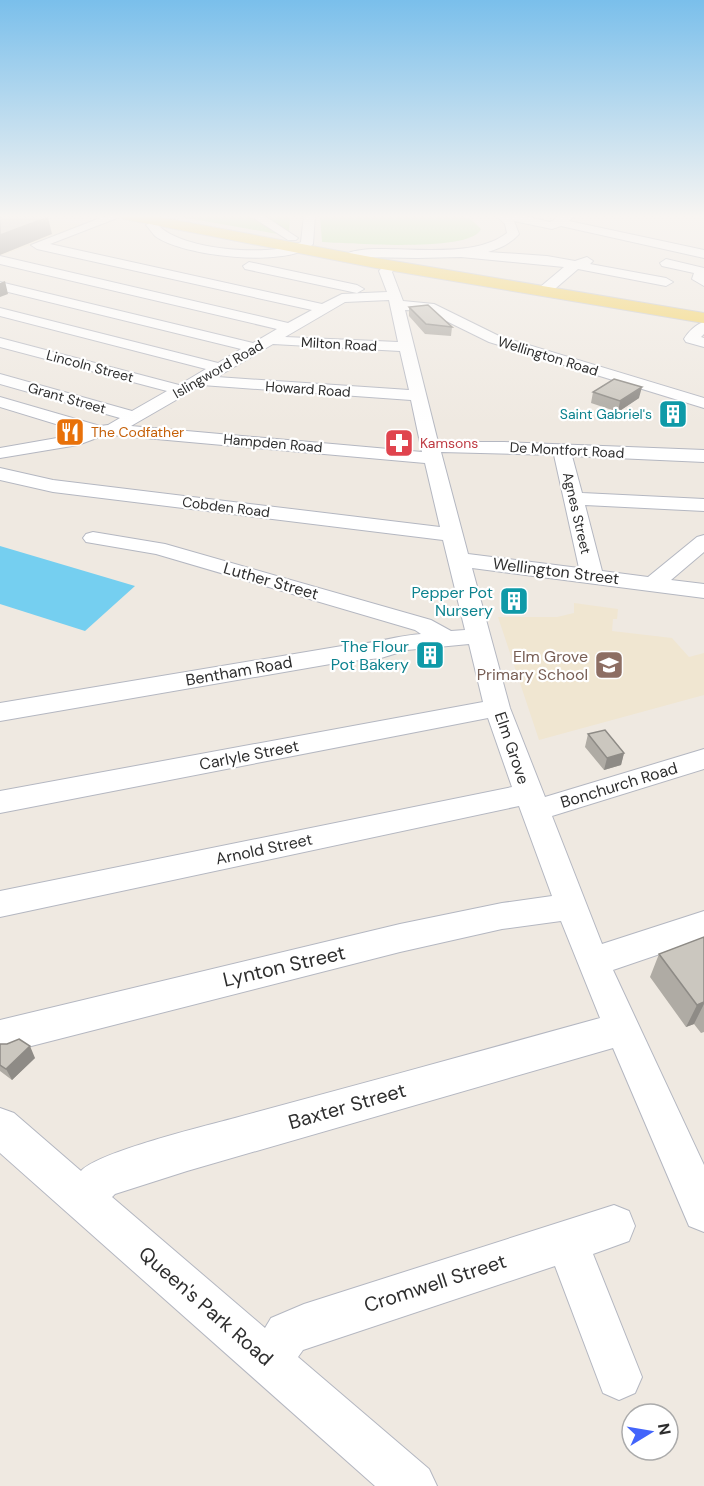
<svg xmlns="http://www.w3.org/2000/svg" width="704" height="1486" font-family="'DM Sans',sans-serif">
<rect width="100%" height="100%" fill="#efe9e1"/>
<path fill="#f0e6d1" d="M53 219 85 225 0 256V230L31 228Z
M574 603 618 609 617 619H613L612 631 672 638 689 657 704 653V695L539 740 498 617H557L574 613Z"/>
<path fill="#b6e59e" d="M171 215H290L289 234 283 235Z
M320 215H456L472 220 481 229C472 253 347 243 322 242Z"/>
<path fill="#75cff0" d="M0 546 135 586 85 631 0 604Z"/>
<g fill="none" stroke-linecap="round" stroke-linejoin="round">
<g stroke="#b4b7c1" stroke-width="2">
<path id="minor" d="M108 215H125L50 244 322 304 342 294 387 292 379 271 387 262 391 261 397 265 392 272 403 301 434 304 499 336 704 398V408L489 342 426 311 405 310 438 442H504L704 450V462L572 456 582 493 704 499V511L585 505 602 571 648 577 697 537 704 535V552L671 580 704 584V598L472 568 510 708 545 797 704 749V769L552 816 602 944 704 911V939L613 970 704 1165V1232L689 1226 613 1048 187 1171 115 1194 112 1197 265 1328 271 1318 304 1304 614 1205 629 1211 635 1226 629 1241 593 1254 642 1377 635 1393 619 1400 603 1393 555 1266 303 1350 298 1357 429 1469 437 1486H375L0 1153V1108L14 1113 81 1171C98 1152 205 1126 235 1118 357 1085 478 1052 600 1018L561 921 502 929 400 952 0 1054V1020L400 924 502 903 552 896 519 806 0 917V891L512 787 488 718 0 813V791L483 702 469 644 407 650 381 658 342 662 0 721V703L342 646C370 645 394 636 421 634L415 630 156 554 86 542 83 538 86 534 93 532 165 544 431 620 451 631 465 630 443 540 53 492 0 480V468L53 480 440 527 425 463 112 435 102 436 78 445 0 458V448L74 435 82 432 0 407V397L100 426 108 425 120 418 0 384V374L132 411 167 391 0 347V338L179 385 206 369 0 316V308L218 363 241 349 0 290V282L253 343 277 329 0 264V256L288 323 312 310 37 249 31 245ZM389 300 398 342 285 337 345 302ZM273 344 400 351 409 390 217 377ZM202 385 411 400 422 452 131 426ZM441 452 554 455 579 568 468 554Z
M249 215H263L298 238 296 240H288Z
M304 215H315L313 244C289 269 181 256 155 236 152 233 149 228 146 225L155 220H163L165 222 159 226C182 250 273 258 301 242Z
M495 215H520L550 222 562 215H576L569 221 704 250V258L561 226 552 229 514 221 519 234C510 244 500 248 488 252L547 256 575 261 587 257 593 261 590 264 666 278 673 282 666 286 578 269 549 294 544 295 537 291 539 288 564 267 461 257 417 258 360 257 348 261 342 257C363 236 464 267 507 233L505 224Z
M666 259 704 268V286L692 279 694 273 662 266 660 263Z
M249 262 357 285 364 289 357 293 245 269 243 266Z
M704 322V334L701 337 704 338V347L686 342 684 339C688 332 696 324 704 322Z"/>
</g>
<g stroke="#c9c9c9" stroke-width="2">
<path id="major" d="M118 215H148L376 258 704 313V323L376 268 124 219Z"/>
</g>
<use href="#minor" fill="#fff" fill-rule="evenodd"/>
<use href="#major" fill="#f2d163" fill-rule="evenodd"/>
</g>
<path fill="#afaba4" d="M409 307 452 327 451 336 425 334 409 316Z
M593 392 639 398 618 412 591 403Z
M588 734 624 753 621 765 604 770 585 747Z
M704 937V1032L701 1033 694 1024 686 1027 650 977 659 954Z
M0 1044 35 1058 12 1080 0 1071Z"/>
<path fill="#8e8b86" d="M48 217 52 234 0 255V235Z
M5 281 8 294 0 297V283Z
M642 387 639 398 618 412 620 401Z
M624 753 621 765 604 770 607 758Z
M704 1002V1004L694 1024 686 1027 697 1005Z
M30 1046 35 1058 12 1080 6 1069Z"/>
<path fill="#cbc7bf" stroke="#8e8b86" stroke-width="1.5" d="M0 215H39L48 217 0 235Z
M428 305 452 327 426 324 409 307Z
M614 379 642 387 620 401 593 392Z
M605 730 624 753 607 758 588 734Z
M704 937V1002L697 1005 659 954Z
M19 1039 30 1046 6 1069 0 1065V1044H7Z"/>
<linearGradient id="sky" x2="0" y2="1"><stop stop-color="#7abfeb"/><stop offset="0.51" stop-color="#f8f5f2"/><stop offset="1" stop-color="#f8f5f2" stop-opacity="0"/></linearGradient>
<rect width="704" height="424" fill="url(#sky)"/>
<defs>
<g id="building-square" transform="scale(1.5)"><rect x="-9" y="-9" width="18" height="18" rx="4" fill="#0f9aa8" stroke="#fff"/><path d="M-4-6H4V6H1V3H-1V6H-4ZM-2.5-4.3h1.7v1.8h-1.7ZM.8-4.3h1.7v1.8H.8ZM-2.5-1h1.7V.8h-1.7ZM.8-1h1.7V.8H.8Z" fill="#fff"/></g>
<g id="restaurant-square" transform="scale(1.5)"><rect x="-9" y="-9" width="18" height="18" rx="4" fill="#e8710a" stroke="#fff"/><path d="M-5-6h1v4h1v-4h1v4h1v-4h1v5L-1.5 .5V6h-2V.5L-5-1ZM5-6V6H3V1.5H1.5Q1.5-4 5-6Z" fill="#fff"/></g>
<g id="pharmacy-square" transform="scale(1.5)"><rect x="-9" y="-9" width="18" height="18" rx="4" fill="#e0444e" stroke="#fff"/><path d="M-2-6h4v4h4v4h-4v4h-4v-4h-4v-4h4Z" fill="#fff"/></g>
<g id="school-square" transform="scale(1.5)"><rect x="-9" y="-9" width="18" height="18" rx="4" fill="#8d6e63" stroke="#fff"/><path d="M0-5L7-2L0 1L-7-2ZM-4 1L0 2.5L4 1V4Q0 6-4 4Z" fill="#fff"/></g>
</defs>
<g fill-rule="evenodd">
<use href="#building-square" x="673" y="414"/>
<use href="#restaurant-square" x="70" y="432"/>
<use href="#pharmacy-square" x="399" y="443"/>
<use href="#building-square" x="514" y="601"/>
<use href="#building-square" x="430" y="655"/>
<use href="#school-square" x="609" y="665"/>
</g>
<g text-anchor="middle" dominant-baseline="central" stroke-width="4.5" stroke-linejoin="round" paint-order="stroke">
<g font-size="14" fill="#2e2e2e" stroke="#fff">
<text transform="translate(339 344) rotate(3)">Milton Road</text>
<text transform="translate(548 356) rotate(17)">Wellington Road</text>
<text transform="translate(90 366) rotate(15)">Lincoln Street</text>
<text transform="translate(218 369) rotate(-30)">Islingword Road</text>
<text transform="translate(308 389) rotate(4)">Howard Road</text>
<text transform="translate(67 398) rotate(16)">Grant Street</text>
<text transform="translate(273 443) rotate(5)">Hampden Road</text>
<text transform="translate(567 450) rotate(3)">De Montfort Road</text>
<text transform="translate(226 507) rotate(7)">Cobden Road</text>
<text transform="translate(577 513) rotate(77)">Agnes Street</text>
</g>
<g font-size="14" fill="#0d838f" stroke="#fff" text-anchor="end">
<text x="652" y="414">Saint Gabriel's</text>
</g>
<g font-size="14" fill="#c56008" stroke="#fff" text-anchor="start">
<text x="91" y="432">The Codfather</text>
</g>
<g font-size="14" fill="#be3a42" stroke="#fff" text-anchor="start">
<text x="420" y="443">Kamsons</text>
</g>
<g font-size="16" fill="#2e2e2e" stroke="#fff">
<text transform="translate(556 571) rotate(7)">Wellington Street</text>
<text transform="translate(271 581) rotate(16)">Luther Street</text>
<text transform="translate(239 671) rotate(-10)">Bentham Road</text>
<text transform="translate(512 748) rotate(71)">Elm Grove</text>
<text transform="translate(249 755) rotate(-11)">Carlyle Street</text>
<text transform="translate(619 785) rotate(-17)">Bonchurch Road</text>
<text transform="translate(264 849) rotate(-12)">Arnold Street</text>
</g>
<g font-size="16" fill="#0d838f" stroke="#fff" text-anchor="end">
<text x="493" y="592">Pepper Pot<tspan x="493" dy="18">Nursery</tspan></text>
<text x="409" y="646">The Flour<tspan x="409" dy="18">Pot Bakery</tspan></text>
</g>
<g font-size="16" fill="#785e54" stroke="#fff" text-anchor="end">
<text x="588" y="656">Elm Grove<tspan x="588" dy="18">Primary School</tspan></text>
</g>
<g font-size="20" fill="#2e2e2e" stroke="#fff">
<text transform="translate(284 966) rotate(-13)">Lynton Street</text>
<text transform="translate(347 1106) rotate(-16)">Baxter Street</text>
<text transform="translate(435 1283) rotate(-18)">Cromwell Street</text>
<text transform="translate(206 1306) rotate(41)">Queen's Park Road</text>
</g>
</g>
<g transform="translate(650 1432) rotate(79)"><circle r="28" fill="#ffffff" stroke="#ababab" stroke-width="1.5"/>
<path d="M0-4.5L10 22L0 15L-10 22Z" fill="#4264fb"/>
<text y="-9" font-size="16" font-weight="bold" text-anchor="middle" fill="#2e2e2e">N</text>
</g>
</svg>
